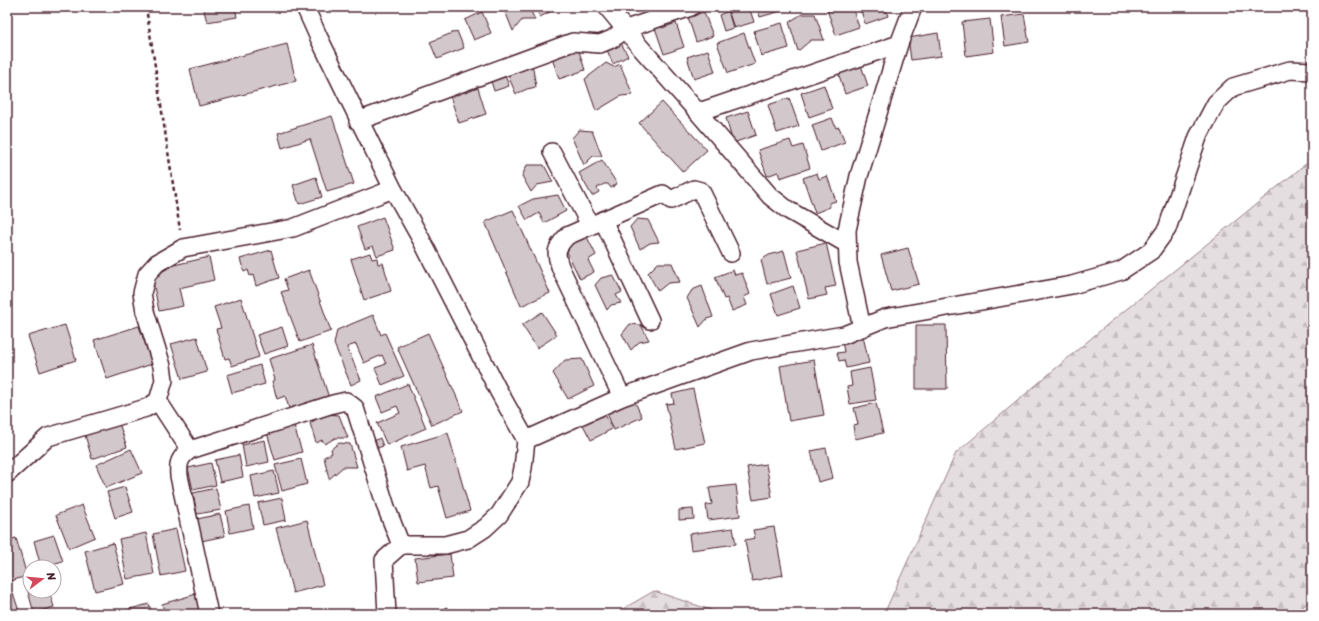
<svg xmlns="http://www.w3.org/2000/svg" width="1319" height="621" font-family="Sriracha,sans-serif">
<defs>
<pattern id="forest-firs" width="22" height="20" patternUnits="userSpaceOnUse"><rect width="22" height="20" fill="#e5dee0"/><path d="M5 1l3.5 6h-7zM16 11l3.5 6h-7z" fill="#c6bec0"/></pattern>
</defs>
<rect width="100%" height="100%" fill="#fff"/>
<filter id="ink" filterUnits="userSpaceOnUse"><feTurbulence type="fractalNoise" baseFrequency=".025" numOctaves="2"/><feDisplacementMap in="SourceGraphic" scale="8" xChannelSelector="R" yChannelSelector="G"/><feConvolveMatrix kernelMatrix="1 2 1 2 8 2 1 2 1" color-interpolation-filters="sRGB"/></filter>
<g filter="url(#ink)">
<path fill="url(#forest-firs)" stroke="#987e86" d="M1312 159V598L1296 614H884L956 453 1108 324Z
M654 591 723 614H614Z"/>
<path fill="#d2c7cb" stroke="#4a1f2b" d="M203 7H235L237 17 207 22Z
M509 7H529L535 20H522L513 31 505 11Z
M535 7H559L540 17Z
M727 7H749L754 22 734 28Z
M757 7H780L781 11 760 17Z
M826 7H852L859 27 836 35Z
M860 7H885L888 16 865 24Z
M728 11 733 28 724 31 719 15Z
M482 12 491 33 474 40 465 20Z
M704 12 713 36 696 42 688 17Z
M802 14H815L824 40H811L798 51 789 22Z
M1024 14 1029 42 1005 46 1001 17Z
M990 19 994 52 966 56 962 22Z
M660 23 662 28 676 23 684 47 664 54 654 25Z
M782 23 789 48 761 56 754 31Z
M457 31 464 48 437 59 430 42Z
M744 33 755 64 728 73 717 43Z
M938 33 941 56 911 60 908 38Z
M621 43 628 56 613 64 607 50Z
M287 44 296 81 199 106 190 69Z
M578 48 585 70 559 79 552 58Z
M708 50 715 72 694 79 687 57Z
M532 63 536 87 527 89 516 94 506 71Z
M606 63 614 67 620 64 633 95 621 96 596 111 585 79Z
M861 65 868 86 845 94 838 72Z
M504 73 509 86 494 91 490 78Z
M824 85 832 109 809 117 801 93Z
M464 88 465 93 478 88 486 114 459 123 449 93Z
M789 98 799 126 777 133 768 105Z
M662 102 707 150 683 172 639 123Z
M748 111 756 135 733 143 726 118Z
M332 116 354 184 327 192 310 139 282 148 278 133Z
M832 118 836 128 839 127 845 142 821 151 812 125Z
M579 130 592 131 602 156H593L584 165 572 138Z
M790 140 793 148 803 145 810 168 780 178 778 172 767 176 758 150Z
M602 160 617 184 611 188 608 184H604L597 188 599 192 592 196 579 173Z
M527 165H544L553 182 537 185 531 192 522 176Z
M817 173 819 179 827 176 836 201 829 203 830 207 815 213 803 178Z
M316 177 322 197 299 204 293 185Z
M558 195 566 211 544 223 539 213 527 220 519 206 533 199Z
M513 210 550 293 521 306 485 222Z
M383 217 395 250 377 256 373 246 365 249 357 227Z
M637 219 648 220 659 242 650 243 640 249 630 227Z
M587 237 596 255 588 260 594 272 580 279 567 252 572 240Z
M826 243 836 286 825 288 827 295 809 299 797 250Z
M908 248 919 284 891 291 881 255Z
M271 250 279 278 256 286 253 275 250 276 248 270 244 272 240 259Z
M784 251 791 278 767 284 761 260 769 255Z
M370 253 372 259 377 258 378 264 383 263 391 291 364 300 351 259Z
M209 257 214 280 179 288 183 306 159 311 153 282 163 271 174 265Z
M658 263H672L680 282 668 283 658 291 648 273Z
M309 270 331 331 300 342 281 292 288 290 284 279Z
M733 270 735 275 742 273 750 294 744 297 747 305 732 311 727 298 724 299 715 277Z
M613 275 622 292 616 295 621 303 611 305 607 310 595 285 601 278Z
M702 286 713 317 707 319 700 327 687 298 692 290Z
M793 286 800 308 778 315 771 294Z
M241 298 259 357 232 366 229 358 225 359 216 329 221 328 214 307Z
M542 312 557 335 537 348 522 325Z
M373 315 381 335 385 333 404 376 382 385 375 368 386 364 382 355 364 363 356 344 347 347 361 380 351 385 334 344 337 330Z
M630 324 641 325 649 340 639 342 631 350 622 334Z
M65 325 76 360 40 372 28 336Z
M916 325H946L947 389H916Z
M139 326 152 364 107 379 94 340Z
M282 327 288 346 264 354 257 335Z
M428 333 463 411 432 425 397 347Z
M863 336 869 363 846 368 844 360 839 361 837 353 844 352 842 341Z
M197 337 207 372 182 379 171 344Z
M312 345 329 398 290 411 285 396 277 399 272 381 275 380 269 359Z
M582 359 594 386 568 399 553 373 565 360Z
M814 360 824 415 789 421 780 366Z
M260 365 265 384 232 393 227 375Z
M870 368 876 400 850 404 847 387 852 386 850 372Z
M408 384 426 428 387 445 377 423 400 413 397 406 382 412 376 397Z
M693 389 705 443 676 449 666 404 674 403 672 394Z
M634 400 642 417 614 430 607 413Z
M876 403 883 433 855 439 853 425 858 424 854 408Z
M604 412 612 429 591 440 582 423Z
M325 414 339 415 348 438H335L325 444 322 440 316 443 310 423Z
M119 423 127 447 92 459 85 435Z
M294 426 302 452 275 460 267 433Z
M448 433 470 511 447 518 438 486 431 488 425 466 407 471 401 447Z
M380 438 383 446 375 449 372 442Z
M265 440 269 462 246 467 242 445Z
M339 443 350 444 357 467H343L329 479 324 457 332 453 331 449Z
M826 448 833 478 818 482 811 451Z
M131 449 142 473 106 488 96 465Z
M239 455 243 477 220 482 215 460Z
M301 459 307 484 282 491 275 465Z
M211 463 216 485 193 490 188 468Z
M766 464 772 497 753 500 747 467Z
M274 471 279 493 255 498 251 476Z
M736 485 740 516 708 520 706 505 712 504 709 488Z
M125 487 133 512 115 518 107 492Z
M216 488 221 510 197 514 193 493Z
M282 498 286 520 263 525 258 503Z
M82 505 95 537 69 548 56 515Z
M249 506 253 528 230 533 226 511Z
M693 509 694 519 679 520V510Z
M220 514 225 536 201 541 197 519Z
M307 520 323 585 293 593 276 528Z
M774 527 783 575 752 581 745 540 755 538 753 530Z
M733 528 736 544 691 550 689 534Z
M176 529 185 571 161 576 153 534Z
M146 533 154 574 127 579 119 539Z
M54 535 63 561 41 567 34 541Z
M16 538 27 576 7 582V540Z
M113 543 124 584 95 591 85 551Z
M450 554 453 578 418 582 415 558Z
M27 588H30V591H49L54 607 34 613Z
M13 593 20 614H7V595Z
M196 594 202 614H165L162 604Z
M149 604 152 614H127L126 610Z
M447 607V614H430Z"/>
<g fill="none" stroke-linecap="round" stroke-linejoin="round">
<g stroke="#4a1f2b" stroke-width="20">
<path id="minor" d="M305 7 319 38 393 189 421 239 498 390 526 440 523 468 520 482 499 515 485 528 468 539 445 545H401L384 560 387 614
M607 7 640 47 695 109 702 111 899 44
M695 109 770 196 788 210 847 244
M358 121 573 42 600 44 612 39 626 29 691 7
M552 152 590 225
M603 220 650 320
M862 328 848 262 847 230 859 176 899 44 913 7
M622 397 561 269C555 253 555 249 567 236L663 194 671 200 694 189 701 191 731 253
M158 401 190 450 333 404 346 401 355 408 386 507 401 545
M526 440 622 397 751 351 844 335 885 318 1072 285 1121 271 1151 251 1167 229 1198 137 1216 103 1233 87 1290 70 1312 71
M190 450C179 458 178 463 179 476L209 614
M7 474 48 437 146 408 158 401 164 380 162 366 145 311 142 293 147 274 157 263 183 248 293 228 393 189"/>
</g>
<path stroke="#4a1f2b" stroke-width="2.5" stroke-dasharray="4 3" stroke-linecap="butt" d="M146 7 180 230"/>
<use href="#minor" stroke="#fff" stroke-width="17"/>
</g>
</g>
<rect width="1319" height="621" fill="none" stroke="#fff" stroke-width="24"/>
<rect x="12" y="12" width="1295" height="597" fill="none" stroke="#4a1f2b" stroke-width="1.5" filter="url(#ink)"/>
<g transform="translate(42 579) rotate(74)"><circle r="19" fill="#ffffff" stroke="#b7a5aa"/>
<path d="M0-3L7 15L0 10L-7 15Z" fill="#d1495b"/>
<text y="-6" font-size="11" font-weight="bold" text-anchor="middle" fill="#4a1f2b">N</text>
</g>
</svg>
